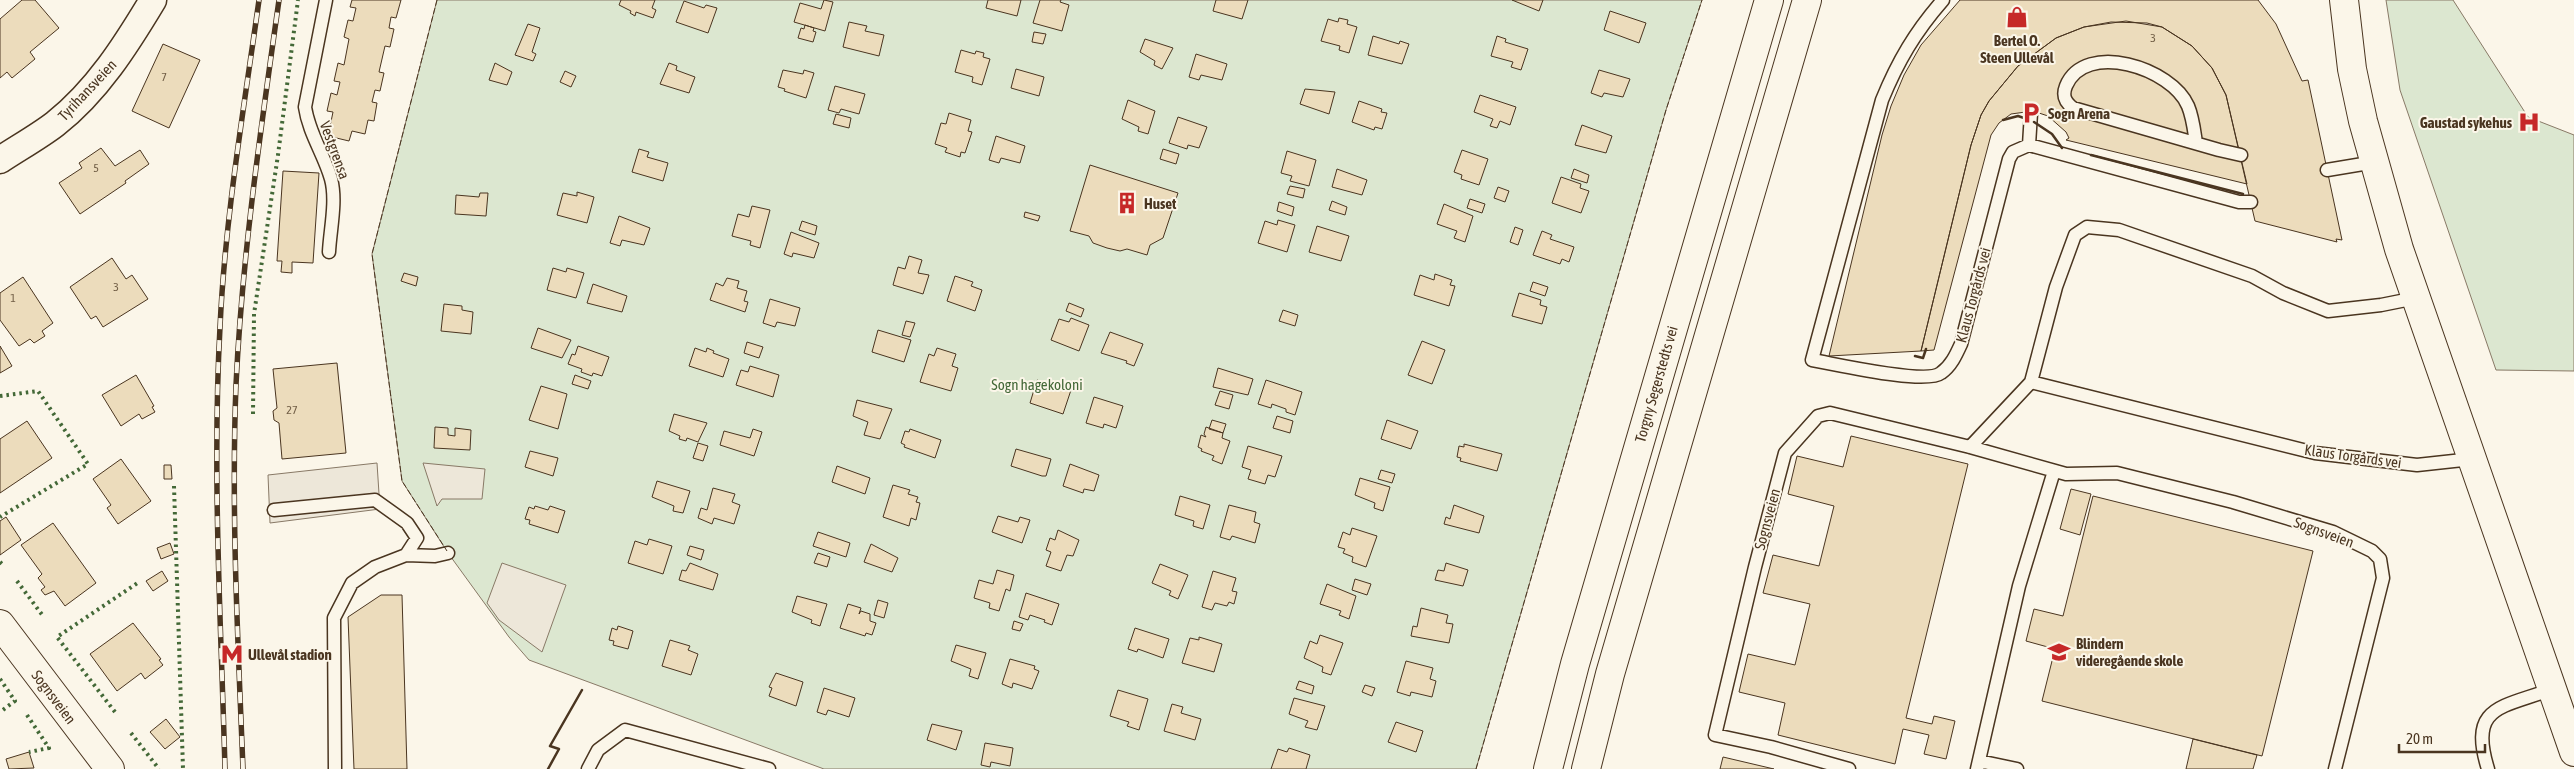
<svg xmlns="http://www.w3.org/2000/svg" width="2574" height="769" font-family="'Asap Condensed',sans-serif">
<rect width="100%" height="100%" fill="#fbf6e9"/>
<path fill="#dce7d0" stroke="#887966" d="M437 0H1702L1666 110 1476 769H824L529 660 509 637 448 553 402 481 372 254Z
M2386 0H2453L2528 117 2574 135V371L2496 370 2400 90Z"/>
<path fill="#ede7d9" stroke="#887966" d="M377 463 380 509 270 523 268 475Z
M423 463 485 469 482 499H442L437 506Z
M502 563 566 585 542 652 499 620 487 603Z"/>
<path fill="#ecdcbc" stroke="#4a3520" d="M22 0H35L59 28 30 52 35 59 12 78 7 72 0 78V19Z
M352 0H401L396 18 391 17 389 28 394 29 390 47 385 46 379 72 384 73 380 91 375 90 372 102 377 103 374 121 368 120 365 134 352 131 349 141 328 136 333 112 327 111 331 93 337 95 340 82 334 81 338 63 344 65 349 39 344 37 348 20 353 21 356 8 350 7Z
M621 0H655L652 8 656 10 653 18 636 12 635 16 630 13 631 11 619 5Z
M824 0 833 2 825 31 794 22 800 3 821 9Z
M988 0H1021L1017 16 986 8Z
M1040 0H1061L1060 2 1069 5 1062 31 1033 23Z
M1216 0H1248L1242 19 1213 11Z
M1512 0H1543L1539 11Z
M1960 0H2258L2276 24 2302 81 2308 80 2342 240 2336 239 2337 242 2255 221 2226 95 2212 68 2192 46 2162 27 2147 23 2111 22 2084 27 2056 38 2018 66 1989 101 1981 115 1971 145 1921 351 1829 356 1882 135 1891 106 1904 75 1921 45Z
M684 1 704 8 706 5 717 8 708 33 676 22Z
M1610 11 1646 23 1639 43 1604 30Z
M1339 18 1348 20 1347 24 1357 27 1349 53 1339 50 1340 46 1321 41 1328 19 1338 22Z
M2126 21 2162 27 2192 46 2212 68 2226 95 2247 184 2066 140 2069 138 2066 132 2048 116 2033 111 2011 114 1999 123 1991 135 1934 350 1921 351 1971 145 1981 115 1989 101 2018 66 2056 38 2084 27Z
M849 22 867 26 865 31 884 35 879 56 843 47Z
M528 24 540 28 532 52 536 54 533 61 515 55Z
M805 25 814 28 813 31 816 32 813 42 798 38 801 28 804 29Z
M1034 32 1046 34 1043 44 1032 42Z
M1373 36 1399 44 1400 41 1409 44 1402 64 1368 55Z
M1497 36 1506 39 1505 42 1528 49 1521 70 1511 67 1513 62 1491 56Z
M1145 39 1173 48 1162 69 1154 65 1155 61 1140 52Z
M163 44 200 60 169 128 132 111Z
M961 50 975 54 976 51 984 53 983 57 990 59 982 85 972 82 973 77 955 72Z
M1196 54 1227 64 1222 80 1201 75 1199 80 1189 77Z
M495 63 512 72 507 85 489 80Z
M669 63 677 66 676 70 695 77 689 93 660 84Z
M1016 69 1044 77 1039 96 1011 88Z
M783 70 803 74 804 70 814 73 806 98 784 91 785 89 778 87Z
M1599 70 1630 79 1623 97 1604 93 1602 97 1591 93Z
M565 71 576 76 571 87 560 82Z
M835 86 865 94 859 114 841 109 839 113 828 110Z
M1305 89 1335 92 1329 114 1300 104Z
M1480 95 1516 107 1510 125 1500 121 1497 128 1490 126 1493 119 1474 112Z
M1128 100 1155 111 1148 134 1138 131 1139 127 1122 119Z
M1359 101 1382 109 1381 112 1387 113 1382 129 1375 127 1374 130 1352 122Z
M949 113 971 120 968 131 972 132 965 153 961 152 960 157 945 152 947 148 935 144 941 123 946 124Z
M836 114 851 118 849 128 833 124Z
M1178 117 1207 127 1199 148 1188 145 1187 149 1169 143Z
M1582 125 1612 136 1606 153 1575 145Z
M996 136 1025 146 1020 163 1001 158 999 163 989 160Z
M101 148 115 166 140 150 149 164 125 181 126 183 80 214 59 183 82 168 79 163Z
M639 149 649 152 647 157 668 163 663 181 632 172Z
M1163 149 1179 154 1176 164 1160 159Z
M1462 150 1488 159 1479 185 1461 179 1462 175 1454 172Z
M1287 151 1316 160 1309 186 1290 181 1292 176 1281 173Z
M1090 165 1178 193 1163 238 1150 245 1147 255 1127 249 1120 251 1107 248 1093 243 1089 236 1070 231Z
M1337 169 1367 180 1362 195 1332 187Z
M1574 169 1589 175 1587 183 1571 178Z
M283 171 319 173 313 263 292 262V273L281 272 282 261H277Z
M1561 177 1581 184 1580 188 1589 191 1581 213 1552 203Z
M1290 186 1305 189 1303 198 1287 194Z
M1498 187 1509 191 1505 202 1494 198Z
M577 192 594 197 587 223 557 215 563 193 577 196Z
M480 193H488L486 216 455 214 456 195 479 197Z
M1470 199 1485 204 1482 213 1467 208Z
M1332 201 1347 207 1345 215 1329 210Z
M1279 202 1294 207 1292 216 1277 211Z
M1444 204 1473 216 1465 242 1454 238 1457 231 1437 224Z
M752 206 770 210 760 248 750 245 751 241 732 236 738 214 749 217Z
M1025 212 1040 216 1038 221 1024 217Z
M619 216 650 228 644 245 622 240 620 246 610 243Z
M1278 220 1295 225 1287 252 1258 243 1265 221 1277 225Z
M802 221 817 226 815 235 799 230Z
M1317 226 1349 236 1341 261 1309 252Z
M1515 227 1523 230 1518 245 1510 242Z
M1542 231 1552 235 1550 239 1574 247 1569 262 1562 259 1560 264 1533 255Z
M791 232 819 243 814 258 793 253 792 257 784 254Z
M909 256 922 260 918 273 929 275 923 294 893 285 898 267 905 269Z
M112 258 126 279 132 275 148 299 103 327 96 316 91 319 70 287Z
M553 268 566 272 567 268 584 273 576 298 547 290Z
M404 273 418 277 416 286 401 281Z
M1435 274 1452 280 1450 285 1455 286 1449 306 1414 295 1420 275 1434 280Z
M955 276 973 282 971 286 982 290 975 311 947 301Z
M23 277 53 323 42 331 45 336 34 343 30 339 19 346 0 320V293Z
M727 278 739 281 737 288 747 291 744 301 748 302 745 312 710 300 716 283 723 286Z
M1533 282 1548 287 1545 296 1530 291Z
M593 284 627 296 622 312 587 303Z
M1519 293 1541 300 1540 305 1547 307 1542 324 1512 316Z
M770 299 800 308 795 326 777 322 775 327 763 323Z
M1069 303 1084 309 1081 317 1066 311Z
M444 304 462 306V310L473 312 471 334 441 331Z
M1283 310 1298 315 1295 326 1279 321Z
M1071 318 1089 325 1079 351 1051 340 1059 319 1069 322Z
M906 321 915 323 910 337 902 335Z
M538 328 571 340 562 358 531 348Z
M878 330 911 340 904 362 872 352Z
M1110 332 1143 344 1134 366 1126 363 1127 361 1101 353Z
M1422 341 1445 350 1432 384 1408 375Z
M747 342 763 347 759 358 744 353Z
M0 346 12 366 0 373Z
M578 346 609 357 602 376 593 373 592 376 581 372 582 369 568 364 572 354 575 355Z
M695 348 706 352 707 348 714 351 713 353 729 359 723 377 689 366Z
M937 348 956 354 952 366 958 368 951 391 920 382 929 354 934 356Z
M337 363 346 453 282 459 279 423 274 420 273 411 277 408 273 369Z
M750 366 779 375 773 397 736 385 741 370 748 372Z
M1218 368 1253 379 1248 395 1213 387Z
M136 375 154 406 152 407 155 412 142 419 139 414 121 426 102 395Z
M575 375 591 381 588 389 572 384Z
M1037 380 1059 389 1060 387 1071 390 1063 414 1030 403Z
M1266 380 1302 392 1295 415 1286 412V409L1272 404 1271 408 1258 404Z
M541 386 567 394 558 429 529 420Z
M1220 391 1233 395 1229 409 1215 405Z
M1094 397 1123 406 1116 428 1104 424 1103 428 1086 423Z
M857 400 892 409 880 439 864 435 868 422 853 416Z
M674 414 707 423 698 442 687 438 686 441 679 439 680 436 669 431Z
M1277 416 1293 421 1290 433 1273 428Z
M1212 420 1226 424 1223 433 1209 429Z
M1387 420 1418 431 1411 449 1381 439Z
M27 421 52 458 0 493V439Z
M435 427 448 428V435L455 436V428L471 430 470 450 434 448Z
M1206 427 1223 433 1222 438 1230 441 1222 464 1212 460 1214 456 1201 451 1202 449 1198 447 1201 435 1206 437 1204 434Z
M753 429 762 432 754 456 720 445 724 431 750 438Z
M910 429 941 440 935 458 904 447 905 445 901 443 905 431 909 432Z
M1851 436 1968 464 1906 718 1932 724 1934 716 1955 721 1946 759 1924 754 1929 735 1903 729 1895 764 1778 735 1785 703 1739 692 1748 654 1795 665 1810 604 1763 593 1773 555 1819 566 1834 506 1788 494 1797 456 1843 467Z
M698 443 708 446 703 461 693 458Z
M1464 444 1502 454 1497 471 1460 461 1461 458 1457 457 1459 446 1464 447Z
M1248 446 1282 456 1275 477 1268 475 1265 484 1248 479 1251 470 1242 467Z
M1016 449 1051 459 1046 476H1042L1011 466Z
M530 451 558 458 553 476 525 467Z
M121 459 151 501 118 524 107 508 111 505 93 479Z
M1070 464 1099 475 1094 491 1084 489 1083 493 1063 486Z
M164 465H171L172 479H164Z
M837 466 870 478 865 494 832 482Z
M1381 470 1395 474 1392 483 1378 479Z
M1360 478 1390 487 1383 511 1374 508 1375 503 1355 495Z
M657 481 690 491 683 513 673 511 674 506 652 497Z
M893 485 910 490 908 494 918 497 916 502 920 503 916 520 911 518 909 526 883 517Z
M713 488 735 494 732 502 740 505 734 524 714 518 712 524 698 518 701 508 707 510Z
M2071 489 2091 494 2080 535 2060 529Z
M1180 496 1210 505 1203 529 1193 526 1194 521 1175 515Z
M2093 496 2313 551 2262 756 2042 701 2055 649 2026 641 2034 609 2063 616Z
M1229 505 1256 512 1254 522 1260 524 1255 543 1232 536 1230 540 1220 537Z
M1454 505 1484 516 1479 533 1444 524 1446 517 1450 519Z
M535 506 548 510 550 506 565 511 558 533 529 524 530 520 525 519 529 507 534 509Z
M998 516 1018 522 1020 517 1030 520 1022 543 992 532Z
M6 517 21 540 0 555V521Z
M53 523 96 583 65 606 54 591 45 595 41 590 45 587 38 578 42 574 21 545Z
M1352 528 1377 536 1366 567 1352 562 1353 557 1343 553 1345 549 1338 547 1343 532 1350 535Z
M1058 530 1079 540 1073 556 1067 555 1061 571 1046 566 1051 552 1046 550 1050 538 1055 540Z
M818 532 850 543 846 557 813 546Z
M649 539 672 546 663 574 628 563 635 541 647 545Z
M170 543 174 554 161 559 157 548Z
M871 544 898 558 892 572 864 562Z
M690 546 704 550 701 560 687 555Z
M818 553 830 557 827 567 814 563Z
M690 563 718 574 713 590 679 580 682 570 686 571Z
M1446 563 1468 570 1463 586 1435 580 1438 570 1444 571Z
M1160 564 1188 575 1178 599 1169 595 1171 591 1152 583Z
M997 570 1014 575 1010 591 1006 589 999 611 989 608 990 603 974 598 979 580 993 584Z
M162 571 168 581 153 591 146 581Z
M1213 571 1236 578 1232 591 1237 592 1234 604 1229 602 1227 606 1215 603 1212 610 1202 607Z
M1355 579 1371 584 1367 595 1352 590Z
M1327 584 1356 596 1349 619 1339 615 1341 611 1320 604Z
M1026 593 1059 604 1052 625 1044 622 1045 620 1030 615 1028 620 1019 617Z
M381 595H402L407 769H354L348 617Z
M797 596 827 604 820 626 811 623 812 620 792 612Z
M878 600 888 603 884 618 874 615Z
M848 604 861 608 859 614 861 611 870 614V621L876 623 872 635 866 633 865 636 840 628Z
M1421 608 1448 615 1446 623 1453 624 1449 643 1411 636 1413 626 1417 627Z
M1014 621 1023 624 1020 631 1012 629Z
M133 623 161 659 159 660 163 665 145 679 141 673 117 691 90 654Z
M618 626 633 631 628 649 613 645 614 641 609 640 612 628 617 630Z
M1135 628 1169 639 1163 658 1138 649 1137 652 1128 649Z
M1320 635 1343 643 1331 675 1322 672 1323 667 1304 658 1310 641 1317 644Z
M1199 637 1222 644 1214 672 1182 663 1190 638 1199 640Z
M670 640 690 646 688 650 698 654 691 675 662 666Z
M956 645 986 653 978 679 969 676 971 669 951 661Z
M1010 659 1035 666 1034 669 1039 671 1032 689 1013 683 1012 688 1002 684Z
M1406 661 1433 668 1430 679 1436 681 1432 697 1411 692 1410 696 1397 692Z
M776 673 803 682 796 706 769 696 772 688 769 687Z
M1299 681 1314 686 1312 694 1296 689Z
M1365 685 1375 688 1372 696 1362 692Z
M824 688 855 698 849 717 828 710 826 715 817 712Z
M1118 690 1148 699 1139 730 1127 726 1129 722 1110 716Z
M1294 698 1325 706 1317 730 1305 727 1308 721 1289 714Z
M1172 704 1183 707 1181 713 1201 719 1195 740 1164 731Z
M166 719 180 737 165 749 150 732Z
M1396 722 1423 731 1416 752 1388 742Z
M932 724 962 731 956 750 927 740Z
M2193 739 2257 755 2253 769H2186Z
M985 743 1013 748 1010 766 991 762 990 767 981 765Z
M1289 748 1310 755 1306 769H1271L1278 749 1287 752Z
M29 752 34 768 9 769 6 759Z
M1723 757 1774 769H1720Z"/>
<g fill="none" stroke-linecap="round" stroke-linejoin="round">
<g stroke="#4a3520" stroke-width="15">
<path id="lane" d="M326 0 305 107C309 134 324 154 331 179 337 201 330 230 329 252
M1943 0C1915 32 1898 61 1882 100L1812 360C1836 364 1926 385 1941 373 1951 366 1956 355 1961 344L2009 159 2013 152 2029 145 2239 202H2251
M2196 143C2194 130 2193 118 2188 106 2172 68 2085 40 2066 86 2062 96 2065 102 2073 108L2219 150 2241 155
M2029 145 2031 113
M2327 170 2375 162
M2031 382 2315 453 2417 465 2472 459
M1970 447 2031 382 2056 287 2075 235 2087 227 2119 230 2252 276 2283 293 2328 311 2381 305 2416 298
M274 510 375 500 407 523 417 538 406 555
M1979 761 2017 769
M335 769 334 618 352 583 375 567 406 555 435 556 448 553
M588 769 598 750 625 730 769 769
M1849 769 1771 747 1715 735 1755 567 1785 453 1818 416 1830 413 1970 447 2066 474 2117 473 2233 502 2333 532 2372 551 2380 559 2383 578 2335 769
M1977 769 2019 586 2054 471
M2488 769C2468 705 2502 708 2552 689"/>
</g>
<g stroke="#4a3520" stroke-width="29">
<path id="street" d="M0 160C18 148 38 137 55 124 97 91 126 45 153 0"/>
</g>
<g stroke="#4a3520" stroke-width="30">
<path id="secondary" d="M2344 0 2352 69 2363 121 2399 249 2574 752
M0 624 110 769"/>
</g>
<g stroke="#4a3520" stroke-width="30">
<path id="highway" d="M1548 769 1575 664 1769 0
M1586 769 1610 674 1807 0"/>
</g>
<use href="#lane" stroke="#fbf6e9" stroke-width="12"/>
<use href="#street" stroke="#fbf6e9" stroke-width="26"/>
<use href="#secondary" stroke="#fbf6e9" stroke-width="28"/>
<use href="#highway" stroke="#fbf6e9" stroke-width="28"/>
<g stroke="#4a3520" stroke-width="5.5">
<path id="rail" d="M225 769C221 622 212 474 220 327 225 218 244 108 259 0
M243 769C238 641 231 513 236 385 242 256 261 128 279 0"/>
</g>
<use href="#rail" stroke="#fbf6e9" stroke-width="4" stroke-dasharray="11" stroke-linecap="butt"/>
<path stroke="#436837" stroke-width="4" stroke-dasharray="2.5 4" stroke-linecap="butt" d="M0 396 38 391 88 464 0 517
M253 414 254 314 278 155 298 0
M174 486 183 769
M0 562 3 565
M17 581 43 616
M0 679 15 701 0 712
M115 712 57 637 139 582
M27 715 49 748 29 752
M131 733 159 769"/>
<path stroke="#4a3520" stroke-width="1" stroke-dasharray="6 2.5" stroke-linecap="butt" d="M437 0 372 254 402 481 447 551
M1476 769 1666 110 1702 0"/>
<path stroke="#4a3520" stroke-width="2.5" d="M2003 120 2018 116 2027 119
M2034 122 2052 134 2062 148
M2091 155 2243 194
M1915 356 1923 358 1926 349
M548 769 559 749 550 746 582 690"/>
</g>
<defs>
<g id="shop-bare" transform="scale(1.725)"><path d="M-5-2.5h2.3a2.7 3.5 0 0 1 5.4 0H5L5.5 6h-11ZM-1.5-2.5h3a1.5 2.3 0 0 0-3 0Z" fill="#c62828" stroke="#fbf6e9" stroke-width="2.5" paint-order="stroke"/></g>
<g id="parking-bare" transform="scale(1.725)"><path d="M-3.5-5.5H1a3.5 3.5 0 0 1 0 7H-1V5.5H-3.5ZM-1-3.4V-.6H.8a1.4 1.4 0 0 0 0-2.8Z" fill="#c62828" stroke="#fbf6e9" stroke-width="2.5" paint-order="stroke"/></g>
<g id="hospital-bare" transform="scale(1.725)"><path d="M-5-5h3v3.5h4V-5h3V5h-3V1.5h-4V5h-3Z" fill="#c62828" stroke="#fbf6e9" stroke-width="2.5" paint-order="stroke"/></g>
<g id="building-bare" transform="scale(1.725)"><path d="M-4-6H4V6H1V3H-1V6H-4ZM-2.5-4.3h1.7v1.8h-1.7ZM.8-4.3h1.7v1.8H.8ZM-2.5-1h1.7V.8h-1.7ZM.8-1h1.7V.8H.8Z" fill="#c62828" stroke="#fbf6e9" stroke-width="2.5" paint-order="stroke"/></g>
<g id="school-bare" transform="scale(1.725)"><path d="M0-5L7-2L0 1L-7-2ZM-4 1L0 2.5L4 1V4Q0 6-4 4Z" fill="#c62828" stroke="#fbf6e9" stroke-width="2.5" paint-order="stroke"/></g>
<g id="metro-bare" transform="scale(1.725)"><path d="M-5.5 5V-5H-3L0 0L3-5H5.5V5H3V-.5L0 4L-3-.5V5Z" fill="#c62828" stroke="#fbf6e9" stroke-width="2.5" paint-order="stroke"/></g>
</defs>
<g fill-rule="evenodd">
<use href="#shop-bare" x="2017" y="17"/>
<use href="#parking-bare" x="2031" y="113"/>
<use href="#hospital-bare" x="2529" y="122"/>
<use href="#building-bare" x="1127" y="203"/>
<use href="#school-bare" x="2059" y="652"/>
<use href="#metro-bare" x="232" y="654"/>
</g>
<g text-anchor="middle" dominant-baseline="central" stroke-width="4" stroke-linejoin="round" paint-order="stroke">
<g font-size="12" fill="#725f47">
<text x="2153" y="38">3</text>
<text x="164" y="77">7</text>
<text x="96" y="168">5</text>
<text x="116" y="287">3</text>
<text x="13" y="298">1</text>
<text x="292" y="410">27</text>
</g>
<g font-size="15" font-weight="bold" fill="#4a3520" stroke="#fbf6e9" text-anchor="start">
<text x="2017" y="40" text-anchor="middle">Bertel O.<tspan x="2017" dy="17">Steen Ullevål</tspan></text>
<text x="2048" y="113">Sogn Arena</text>
<text x="2512" y="122" text-anchor="end">Gaustad sykehus</text>
<text x="1144" y="203">Huset</text>
<text x="2076" y="643">Blindern<tspan x="2076" dy="17">videregående skole</tspan></text>
<text x="248" y="654">Ullevål stadion</text>
</g>
<g font-size="15" fill="#4a3520" stroke="#fbf6e9">
<text transform="translate(87 90) rotate(-47)">Tyrihansveien</text>
<text transform="translate(335 150) rotate(70)">Vestgrensa</text>
<text transform="translate(1973 295) rotate(-75)">Klaus Torgårds vei</text>
<text transform="translate(1656 384) rotate(-74)">Torgny Segerstedts vei</text>
<text transform="translate(2353 456) rotate(8)">Klaus Torgårds vei</text>
<text transform="translate(1767 519) rotate(-75)">Sognsveien</text>
<text transform="translate(2324 532) rotate(20)">Sognsveien</text>
<text transform="translate(54 697) rotate(53)">Sognsveien</text>
</g>
<g font-size="15" fill="#436837" stroke="#fbf6e9">
<text x="1037" y="384">Sogn hagekoloni</text>
</g>
</g>
<path d="M2399 744v8h86v-8" fill="none" stroke="#4a3520" stroke-width="2.5"/>
<text x="2406" y="744" font-size="15" fill="#4a3520" stroke="#fbf6e9" stroke-width="4" paint-order="stroke">20 m</text>
</svg>
